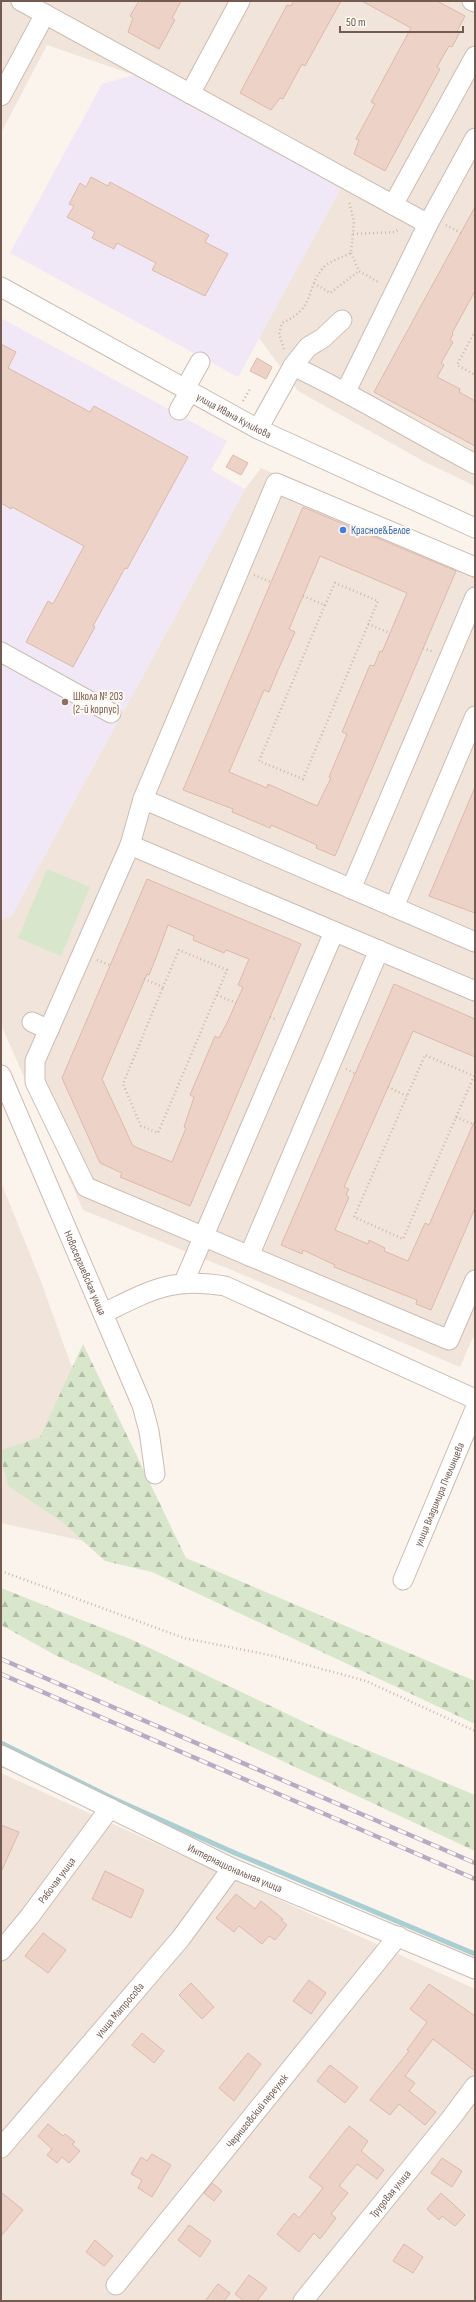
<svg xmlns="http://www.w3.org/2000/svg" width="476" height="2302" font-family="'Sofia Sans Condensed',sans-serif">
<defs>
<pattern id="forest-firs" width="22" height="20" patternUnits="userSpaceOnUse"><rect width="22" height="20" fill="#d8e7cb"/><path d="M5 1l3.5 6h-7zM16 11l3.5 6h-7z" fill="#b4bea7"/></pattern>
</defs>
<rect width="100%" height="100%" fill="#faf4ec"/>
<path fill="#f1e5db" d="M1 1H475V486L425 462 298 391 259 338 341 188 134 75 47 45 1 133Z
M261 468 475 559V1333L460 1367 234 1271 83 1210 1 1025V920L12 915 245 489Z
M1 1182 40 1279 139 1553 1 1523Z
M1 1773 475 1989V2301H1Z"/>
<path fill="#f0e8f7" d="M134 75 341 188 238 377 10 253 102 84Z
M1 318 227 441 211 470 245 489 12 915 1 920Z"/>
<path fill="#d8e7cb" d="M47 869 90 887 61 956 18 938Z"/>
<path fill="url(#forest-firs)" d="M83 1344 186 1558 475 1681V1724L152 1572 105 1561 62 1522 8 1486 1 1459V1450L40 1437Z
M1 1588 135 1641 329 1734 475 1795V1851L55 1655 1 1625Z"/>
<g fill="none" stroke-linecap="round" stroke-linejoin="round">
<path stroke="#a9cfd3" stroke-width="5" d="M1 1743 114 1799 235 1853 475 1954"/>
</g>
<path fill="#edd3c7" stroke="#ddb9a9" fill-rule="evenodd" d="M139 1H181L172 18 175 20 159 49 128 32 133 18 130 16Z
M294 1H341L305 66 302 64 283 99 280 98 271 110 240 93 287 5 291 6Z
M362 1H437L465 16 457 31 460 32 452 47 449 46 437 67 440 69 385 171 354 154 359 140 356 139 375 104 371 102 411 28Z
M91 177 108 186 110 182 209 235 205 242 228 254 205 296 152 270 156 263 117 243 114 249 92 238 95 232 67 217 74 206 69 204 80 183 86 187Z
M475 207V291L452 333 453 334 450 340 453 342 441 363 444 365 437 377 460 389 459 392 475 401V446L374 392Z
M1 344 16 352 8 368 90 412 94 406 188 457 127 569 125 568 93 626 95 627 73 667 26 642 48 601 53 604 84 546 12 507 11 509 1 503Z
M257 358 272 367 266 379 250 371Z
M233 455 248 463 241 475 226 467Z
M303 507 456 571 335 856 316 848 317 845 271 825 270 828 232 812 233 809 183 790ZM320 556 407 593 382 652 380 651 374 666 370 665 342 732 347 734 329 777 331 778 317 806 268 784 267 788 229 772 264 690 269 692 278 670 295 632 289 629Z
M475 787V913L429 896Z
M147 879 301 944 190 1206 120 1177 122 1173 100 1163 62 1078ZM168 925 194 936 193 940 224 953 226 950 249 959 238 985 243 987 227 1023 219 1038 215 1036 190 1095 194 1097 184 1127 186 1128 172 1162 133 1146 102 1079 147 974 149 975 157 955Z
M394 984 475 1019V1057L413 1031 344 1187 349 1189 346 1195 349 1197 335 1230 368 1244 369 1240 385 1248 384 1251 408 1261 425 1223 429 1225 475 1120V1208L431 1310 416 1304 417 1300 334 1267 335 1265 303 1250 302 1254 281 1245Z
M1 1825 19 1832 1 1872Z
M105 1871 144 1890 131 1918 92 1899Z
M236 1894 255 1909 261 1901 283 1919 281 1920 287 1925 275 1940 269 1936 262 1944 239 1926 234 1932 216 1918Z
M43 1933 66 1950 48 1973 25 1956Z
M309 1980 326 1993 311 2014 293 2001Z
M191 1983 214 2007 202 2019 179 1995Z
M429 1984 475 2016V2071L433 2039 405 2076 415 2083 409 2091 436 2112 425 2125 399 2104 390 2115 370 2100 409 2051 407 2050 427 2022 410 2009Z
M142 2033 164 2051 154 2063 132 2045Z
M248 2053 261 2064 234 2101 219 2088Z
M330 2065 358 2087 345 2103 317 2081Z
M48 2124 63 2136 65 2134 75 2142 72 2144 80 2151 69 2163 62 2157 57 2163 47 2155 52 2149 38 2136Z
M349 2126 368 2141 361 2151 384 2170 377 2179 357 2164 339 2186 348 2193 331 2214 336 2218 320 2239 314 2233 299 2252 277 2234 294 2213 299 2218 323 2188 309 2177Z
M152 2154 171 2165 152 2197 138 2188 142 2180 131 2174 141 2157 147 2161Z
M442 2158 462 2171 452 2187 431 2173Z
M212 2183 222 2191 214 2201 204 2193Z
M1 2192 23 2210 1 2236Z
M441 2193 465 2215 455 2226 442 2216 439 2220 427 2209Z
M189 2225 211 2241 200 2257 178 2240Z
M95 2240 113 2256 104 2266 86 2252Z
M404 2244 423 2257 413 2273 393 2261Z
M249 2275 267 2288 257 2301H244L235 2294Z
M218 2284 230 2293 224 2301H205Z"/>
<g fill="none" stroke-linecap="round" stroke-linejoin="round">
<g stroke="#ccbcb2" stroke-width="21">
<g id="minor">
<path d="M21 1 428 224"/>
<path d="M472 1 475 2"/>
<path d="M190 94 240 1"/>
<path d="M1 96 45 14"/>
<path d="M393 205 475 56"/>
<path id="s1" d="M1 287 258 429 475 528"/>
<path d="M293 366C355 395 414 432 475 464"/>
<path d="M185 389 200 362"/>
<path d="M346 391 428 224 475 138"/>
<path d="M179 410 190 391"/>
<path d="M258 429 293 366 308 347 323 338 342 320"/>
<path d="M1 652 111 713"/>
<path d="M143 799 276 483 475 567"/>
<path d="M130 845 475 991"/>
<path d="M351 889 475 597"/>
<path d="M394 907 475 716"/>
<path d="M475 942 143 799 130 845 35 1061V1082L86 1187 449 1340 475 1280"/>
<path d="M32 1022 49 1030"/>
<path id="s2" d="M1 1075 142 1405 149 1431 155 1474"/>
<path d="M249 1256 379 950"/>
<path d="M184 1282 334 932"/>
<path d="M104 1313C151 1290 172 1277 225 1286L475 1399"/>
<path id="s3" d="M403 1580 475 1409"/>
<path id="s4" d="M1 1755 232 1868 475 1969"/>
<path id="s5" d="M1 1951 30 1916 110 1808"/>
<path id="s6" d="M1 2148 181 1938 232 1868"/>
<path id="s7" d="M116 2285 398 1936"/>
<path id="s8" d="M303 2301 452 2117 475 2086"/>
</g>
</g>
<path stroke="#d2b6a9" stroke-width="2.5" stroke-dasharray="1 3" stroke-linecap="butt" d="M446 225 461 233
M353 234 395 232 399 229
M351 253 359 271 380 283
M314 283 330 293 359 271
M475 331 457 365 475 375
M284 349 279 334 282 323C317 307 304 291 323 268 329 261 343 257 351 253L354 222 349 201
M243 401 250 389
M254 575 271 582
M303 596 325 605 259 761 303 779 378 601 335 583 325 605
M368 624 390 633
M423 648 434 652
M97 960 110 965
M144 979 163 987 179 950 227 970 158 1133 141 1126 123 1084 163 987
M217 995 236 1003
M270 1017 277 1020
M346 1069 356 1074
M388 1087 407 1096 354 1217 403 1239 474 1076 425 1055 407 1096
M456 1117 473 1124
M1 1571 184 1638 274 1656 366 1681 475 1731"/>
<use href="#minor" stroke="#fff" stroke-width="19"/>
<g stroke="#b6aac4" stroke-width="4.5">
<path id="rail" d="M1 1659 475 1863
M1 1674 475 1879"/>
</g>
<use href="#rail" stroke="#fdf8f2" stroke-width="3" stroke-dasharray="9" stroke-linecap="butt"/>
</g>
<circle fill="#3f7fe0" stroke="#fdf8f2" stroke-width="1.5" cx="343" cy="530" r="4"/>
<circle fill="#8d6e63" stroke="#fdf8f2" stroke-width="1.5" cx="65" cy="702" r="4"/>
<g text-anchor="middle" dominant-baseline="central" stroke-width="4" stroke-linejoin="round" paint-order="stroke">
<g font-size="11" fill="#735b51" stroke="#fdf8f2">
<text stroke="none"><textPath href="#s1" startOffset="266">улица Ивана Куликова</textPath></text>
<text stroke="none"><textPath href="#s2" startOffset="215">Новосергиевская улица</textPath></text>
<text stroke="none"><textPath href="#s3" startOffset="93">улица Владимира Пчелинцева</textPath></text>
<text stroke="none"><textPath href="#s4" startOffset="260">Интернациональная улица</textPath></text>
<text stroke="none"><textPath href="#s5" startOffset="90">Рабочая улица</textPath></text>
<text stroke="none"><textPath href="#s6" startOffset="182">улица Матросова</textPath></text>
<text stroke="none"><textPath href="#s7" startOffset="224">Черниговский переулок</textPath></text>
<text stroke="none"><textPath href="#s8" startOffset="138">Трудовая улица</textPath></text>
</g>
<g font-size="11" fill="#366cbe" stroke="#fdf8f2" text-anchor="start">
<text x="351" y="530">Красное&amp;Белое</text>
</g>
<g font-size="11" fill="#785e54" stroke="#fdf8f2" text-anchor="start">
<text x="73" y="696">Школа № 203<tspan x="73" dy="13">(2-й корпус)</tspan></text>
</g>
</g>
<rect width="476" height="2302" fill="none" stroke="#735b51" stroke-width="4"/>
<path d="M340 26v6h123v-6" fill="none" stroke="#735b51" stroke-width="2"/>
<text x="346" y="26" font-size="12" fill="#735b51" stroke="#fdf8f2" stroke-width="3" paint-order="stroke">50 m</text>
</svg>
